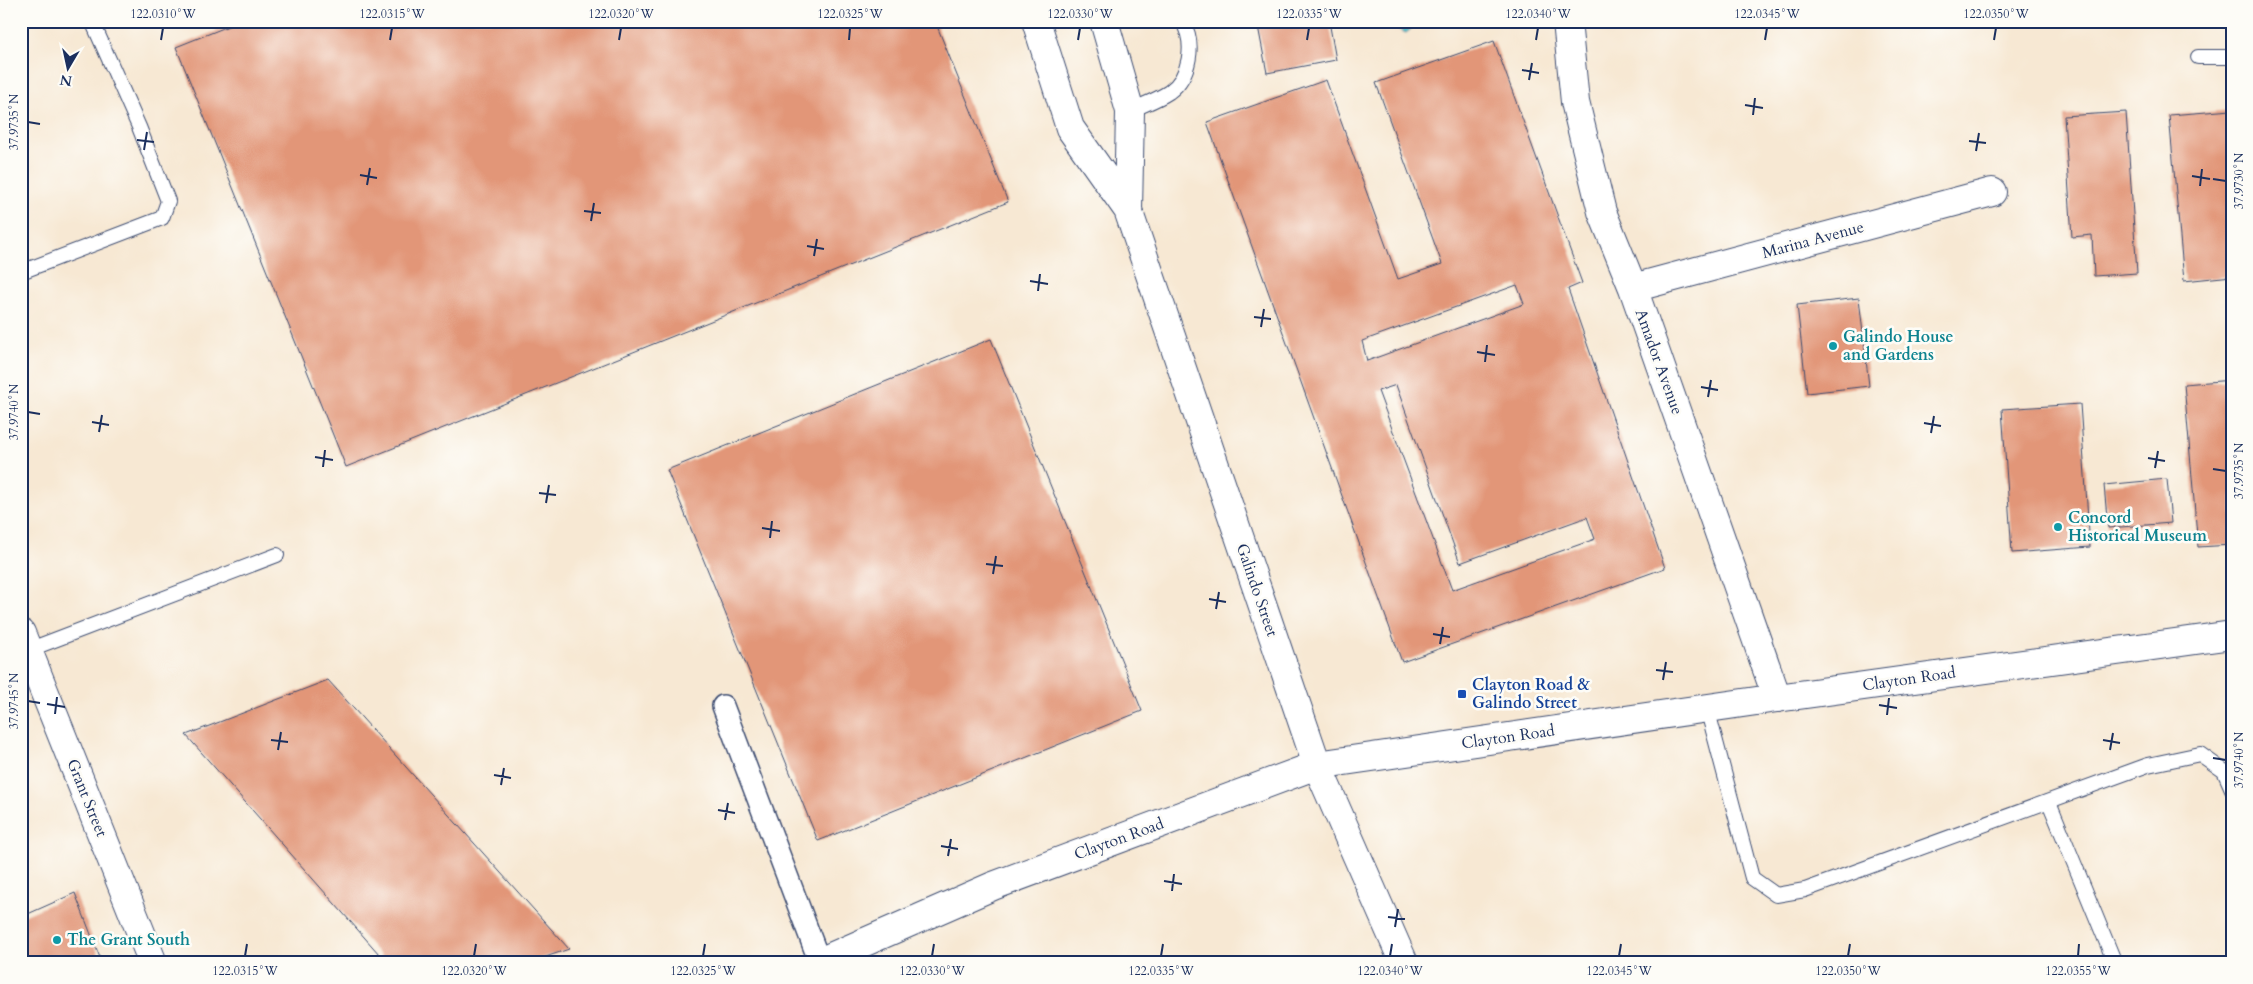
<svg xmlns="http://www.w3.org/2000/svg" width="2253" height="984" font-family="Cardo,serif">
<rect width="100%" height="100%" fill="#fdfcf7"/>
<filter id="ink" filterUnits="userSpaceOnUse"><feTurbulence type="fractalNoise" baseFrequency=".02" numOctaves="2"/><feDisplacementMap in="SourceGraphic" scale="10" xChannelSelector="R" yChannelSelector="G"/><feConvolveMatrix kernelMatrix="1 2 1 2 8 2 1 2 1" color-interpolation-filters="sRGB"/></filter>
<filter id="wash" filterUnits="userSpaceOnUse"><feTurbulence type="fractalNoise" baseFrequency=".0096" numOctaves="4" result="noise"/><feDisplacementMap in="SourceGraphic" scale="20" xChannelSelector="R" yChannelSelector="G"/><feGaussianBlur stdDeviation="1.12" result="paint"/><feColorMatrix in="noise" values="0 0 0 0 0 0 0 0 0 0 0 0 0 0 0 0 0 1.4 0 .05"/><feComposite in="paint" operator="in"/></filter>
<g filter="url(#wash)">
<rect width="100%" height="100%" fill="#f7e8d3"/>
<path fill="#58c6cd" stroke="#3a7a96" d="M1365 21H1420L1406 33 1386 23 1367 27Z"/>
<g id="blocks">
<path fill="#e29678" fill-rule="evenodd" d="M241 21H935L1008 202 346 467 176 47Z
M1257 21H1329L1336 60 1267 73Z
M1822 21H1852L1853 23 1822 25Z
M1494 41 1582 283 1568 289 1665 568 1402 662 1207 122 1326 80 1398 279 1442 264 1376 83ZM1517 285 1524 304 1367 361 1362 341ZM1396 385 1460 563 1587 517 1595 539 1452 590 1378 391Z
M2232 110V276L2184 281 2169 115Z
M2126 112 2137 273 2094 276 2092 235 2072 237 2064 116Z
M1859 298 1869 386 1807 393 1797 305Z
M991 339 1142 711 818 841 667 470Z
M2232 380V545L2198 547 2184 384Z
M2080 404 2090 547 2012 553 2002 409Z
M2167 479 2171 523 2108 528 2104 485Z
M328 680 569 949 528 963H387L186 735Z
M75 893 102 963H21V917Z"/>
</g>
</g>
<g filter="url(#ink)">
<use href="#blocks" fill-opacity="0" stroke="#3c4b70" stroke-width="1"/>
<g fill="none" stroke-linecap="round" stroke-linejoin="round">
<g stroke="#3c4b70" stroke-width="16">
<path id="service" d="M2198 57H2232
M1130 111C1142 105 1157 100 1169 92 1190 77 1196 43 1182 21
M21 272 162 218 168 201 139 127 92 21
M28 650 277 555
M1707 708 1752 878 1776 895 1805 890 2148 765 2200 754 2224 771 2232 789
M2049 802 2115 963"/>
</g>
<g stroke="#3c4b70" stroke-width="24">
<path id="pedestrian" d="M723 706 820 963"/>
</g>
<g stroke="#3c4b70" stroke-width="30">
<path id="minor" d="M1567 21 1575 102 1602 212 1633 288 1777 698
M1633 288 1992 192
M21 633 153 963"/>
</g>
<g stroke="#3c4b70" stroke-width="30">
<path id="secondary" d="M1036 21 1070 128 1128 210 1317 765 1404 963
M1104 21 1130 111 1128 210"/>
</g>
<g stroke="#3c4b70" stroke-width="30">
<path id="primary" d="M817 963 993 886 1317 765 1777 698 2232 635"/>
</g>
<use href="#service" stroke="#fff" stroke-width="14"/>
<use href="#pedestrian" stroke="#fff" stroke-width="21"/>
<use href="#minor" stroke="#fff" stroke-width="28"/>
<use href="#secondary" stroke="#fff" stroke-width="28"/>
<use href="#primary" stroke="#fff" stroke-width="28"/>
</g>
</g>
<path fill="none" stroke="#1b2f5e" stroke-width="2" d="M161 40 163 28M390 40 392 28M619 40 621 28M849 40 850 28M1078 40 1080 28M1307 40 1309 28M1536 40 1538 28M1765 40 1767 28M1994 40 1996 28M1522 70 1539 73M1529 80 1532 63M1745 105 1763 108M1753 115 1755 98M28 122 40 124M137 140 154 142M1969 141 1986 143M144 150 147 132M1976 151 1979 133M360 175 377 178M2192 176 2210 179M2213 179 2226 181M367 185 370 168M2200 186 2202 169M584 211 601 213M591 221 594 203M807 246 824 249M814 256 817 239M1030 281 1048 284M1038 291 1040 274M1254 317 1271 319M1261 327 1264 309M1477 352 1495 355M1485 362 1487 345M1701 387 1718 390M1708 397 1711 380M28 412 40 414M92 422 109 425M1924 423 1941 426M99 432 102 415M1931 433 1934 416M315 457 333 460M2148 458 2165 461M323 467 325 450M2155 468 2158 451M2213 469 2226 471M539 493 556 495M546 503 549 485M762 528 780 531M770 538 772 521M986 564 1003 566M993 574 996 556M1209 599 1226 602M1216 609 1219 592M1433 634 1450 637M1440 644 1443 627M1656 670 1673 672M1663 680 1666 662M28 701 40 703M47 704 65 707M1879 705 1897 708M55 714 57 697M1887 715 1889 698M271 740 288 742M2103 740 2120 743M278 750 281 732M2110 750 2113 733M2213 758 2226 760M494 775 511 778M501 785 504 768M718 810 735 813M725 820 728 803M941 846 958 849M948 856 951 839M1164 881 1182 884M1172 891 1174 874M1388 917 1405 919M1395 927 1398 909M245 956 247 944M474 956 476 944M703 956 705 944M932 956 934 944M1161 956 1163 944M1390 956 1392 944M1619 956 1621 944M1848 956 1850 944M2078 956 2079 944"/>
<g fill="#0f9aa8" stroke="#fdfcf7" stroke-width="2">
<circle cx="1833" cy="346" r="5"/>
<circle cx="2058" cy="527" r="5"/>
<circle cx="57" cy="940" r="5"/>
</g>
<rect fill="#1a4fb4" stroke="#fdfcf7" stroke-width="2" x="1457" y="689" width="10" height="10" rx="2.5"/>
<g text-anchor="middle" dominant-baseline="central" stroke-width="5" stroke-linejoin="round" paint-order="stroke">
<g font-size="16" fill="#1b2f5e" stroke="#fdfcf7">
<text transform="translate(1813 240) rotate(-15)">Marina Avenue</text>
<text transform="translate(1659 362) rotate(70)">Amador Avenue</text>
<text transform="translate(1257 590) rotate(71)">Galindo Street</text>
<text transform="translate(1909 679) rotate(-8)">Clayton Road</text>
<text transform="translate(1508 737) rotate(-8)">Clayton Road</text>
<text transform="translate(87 798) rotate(68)">Grant Street</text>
<text transform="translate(1119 839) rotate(-20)">Clayton Road</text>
</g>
<g font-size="16" font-weight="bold" fill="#0d838f" stroke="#fdfcf7" text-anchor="start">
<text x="1843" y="337">Galindo House<tspan x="1843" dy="18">and Gardens</tspan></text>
<text x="2068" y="518">Concord<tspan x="2068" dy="18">Historical Museum</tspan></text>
<text x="67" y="940">The Grant South</text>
</g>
<g font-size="16" font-weight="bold" fill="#164399" stroke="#fdfcf7" text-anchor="start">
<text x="1472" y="685">Clayton Road &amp;<tspan x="1472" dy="18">Galindo Street</tspan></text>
</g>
</g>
<rect width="2253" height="984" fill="none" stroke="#fdfcf7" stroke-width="55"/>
<g transform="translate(68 68) rotate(189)" stroke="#fdfcf7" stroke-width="4" paint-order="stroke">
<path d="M0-4L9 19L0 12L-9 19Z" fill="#1b2f5e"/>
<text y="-8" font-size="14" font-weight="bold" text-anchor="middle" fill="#1b2f5e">N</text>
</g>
<rect x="28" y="28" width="2198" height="928" fill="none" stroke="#1b2f5e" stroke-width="2"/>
<g font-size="12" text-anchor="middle" fill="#1b2f5e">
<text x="163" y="18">122.0310°W</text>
<text x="392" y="18">122.0315°W</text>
<text x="621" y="18">122.0320°W</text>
<text x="850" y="18">122.0325°W</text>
<text x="1080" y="18">122.0330°W</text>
<text x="1309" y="18">122.0335°W</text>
<text x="1538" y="18">122.0340°W</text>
<text x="1767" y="18">122.0345°W</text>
<text x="1996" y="18">122.0350°W</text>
<text transform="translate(14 122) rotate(-90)" y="4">37.9735°N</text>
<text transform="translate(2239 181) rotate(-90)" y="4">37.9730°N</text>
<text transform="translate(14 412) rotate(-90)" y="4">37.9740°N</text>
<text transform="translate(2239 471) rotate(-90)" y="4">37.9735°N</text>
<text transform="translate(14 701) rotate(-90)" y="4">37.9745°N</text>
<text transform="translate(2239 760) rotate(-90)" y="4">37.9740°N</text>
<text x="245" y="975">122.0315°W</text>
<text x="474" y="975">122.0320°W</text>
<text x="703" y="975">122.0325°W</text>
<text x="932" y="975">122.0330°W</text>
<text x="1161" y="975">122.0335°W</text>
<text x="1390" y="975">122.0340°W</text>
<text x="1619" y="975">122.0345°W</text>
<text x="1848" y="975">122.0350°W</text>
<text x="2078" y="975">122.0355°W</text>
</g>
</svg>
